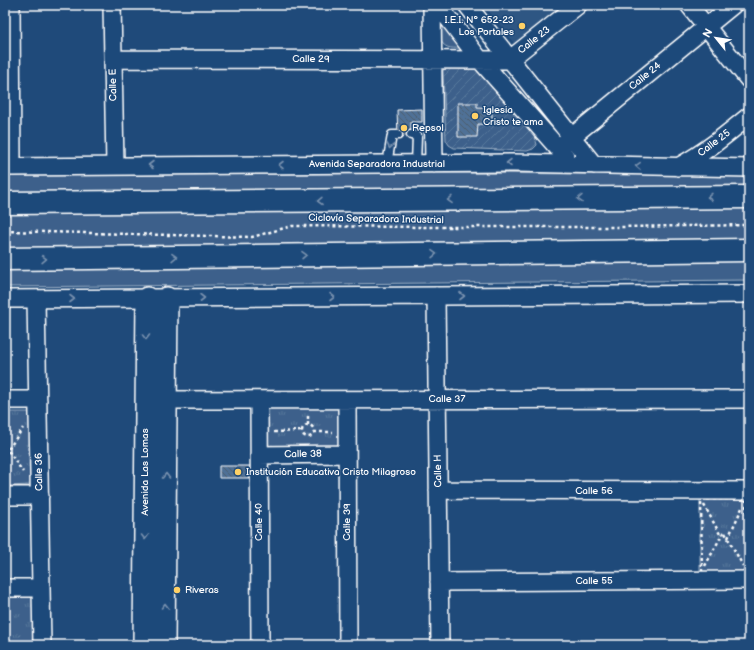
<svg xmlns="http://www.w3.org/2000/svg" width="754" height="650" font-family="'Balsamiq Sans',sans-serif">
<defs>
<pattern id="park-tufts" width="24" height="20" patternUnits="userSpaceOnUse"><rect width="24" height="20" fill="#3c618b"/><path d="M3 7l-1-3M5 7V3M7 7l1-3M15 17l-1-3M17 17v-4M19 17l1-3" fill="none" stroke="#59799c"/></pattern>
<pattern id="garden-furrows" width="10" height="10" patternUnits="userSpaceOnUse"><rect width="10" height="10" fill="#3c618b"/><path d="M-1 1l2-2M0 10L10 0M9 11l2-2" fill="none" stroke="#59799c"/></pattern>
<pattern id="building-back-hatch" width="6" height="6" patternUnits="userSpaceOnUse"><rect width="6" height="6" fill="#507197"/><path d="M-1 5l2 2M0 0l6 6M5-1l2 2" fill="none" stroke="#4e5b6a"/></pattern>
</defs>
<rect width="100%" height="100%" fill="#1f4a7a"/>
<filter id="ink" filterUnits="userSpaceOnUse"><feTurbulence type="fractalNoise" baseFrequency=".025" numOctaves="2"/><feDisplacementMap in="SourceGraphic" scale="8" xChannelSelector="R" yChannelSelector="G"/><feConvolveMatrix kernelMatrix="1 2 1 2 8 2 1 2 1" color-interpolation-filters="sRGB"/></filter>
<g filter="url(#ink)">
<path fill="#2e5683" d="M484 5H569L517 47Z"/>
<path fill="#3c618b" stroke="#9eb0c5" d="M441 22 463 48C454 48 446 50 441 41Z
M438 173 749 175V190L5 196V176Z
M749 203V245L5 253V209Z
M749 256V280L5 287V264Z"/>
<path fill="url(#park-tufts)" stroke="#9eb0c5" d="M265 405H343V449H265Z
M5 412H32L33 485 5 486Z
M748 496 749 575H700V497Z
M34 595V645H5V596Z"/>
<path fill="url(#garden-furrows)" stroke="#9eb0c5" d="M475 66 484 71 535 137 537 145 533 149 527 151 454 148 449 145 446 140 443 71 445 67Z"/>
<path fill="url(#building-back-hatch)" stroke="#fff" d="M458 103H477V107L492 108V125L478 124 477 137H458Z
M422 109V122H411V136L398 137 397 110Z
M219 466H257L256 478H219Z"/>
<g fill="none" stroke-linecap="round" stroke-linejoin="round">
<g stroke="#fff" stroke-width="11">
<path id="service" d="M411 135 417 136 416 164
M387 164 392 135H398"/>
</g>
<g stroke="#fff" stroke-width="20">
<path id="minor" d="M11 5 12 167
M112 5 115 165
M432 5 434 164
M438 5 480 60 565 156
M467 5 594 165
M689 5 749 80
M113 59 509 60 578 5
M558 148 733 5
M5 167 514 163 749 168
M678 167C704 153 726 135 749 116
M436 296 440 645
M5 299 749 294
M36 299 42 645
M5 400H38
M154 400 749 399
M259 400 260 645
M347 400 348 645
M259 455 347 454
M438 490 749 491
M5 496H40
M439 582 749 580
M5 588H41"/>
</g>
<g stroke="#fff" stroke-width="24">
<path id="tertiary" d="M144 645 147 298
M164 645 167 298"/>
</g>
<g stroke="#fff" stroke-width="25">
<path id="secondary" d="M5 203 749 197
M5 259 749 250"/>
</g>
<path stroke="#fff" stroke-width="2.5" stroke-dasharray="3 3" stroke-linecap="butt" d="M5 231 252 237 292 226 431 227H619L749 225
M302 431a6 6 0 1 1 12 0a6 6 0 1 1-12 0Z
M308 425V413
M274 432 302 431
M314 432H333
M5 446 23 472
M5 454 23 428
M746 499 747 573H702L701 500Z
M704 505 721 536
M728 538 743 506
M705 566 724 531 743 566"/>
<use href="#service" stroke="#1f4a7a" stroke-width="8"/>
<use href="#minor" stroke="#1f4a7a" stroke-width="17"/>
<use href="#tertiary" stroke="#1f4a7a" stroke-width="21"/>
<use href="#secondary" stroke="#1f4a7a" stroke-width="22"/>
</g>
<defs><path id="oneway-chevron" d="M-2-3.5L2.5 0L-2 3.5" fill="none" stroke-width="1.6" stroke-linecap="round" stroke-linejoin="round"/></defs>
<g stroke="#7992af">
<use href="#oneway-chevron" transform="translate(390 146) rotate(100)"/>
<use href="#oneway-chevron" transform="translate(509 163) rotate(180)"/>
<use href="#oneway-chevron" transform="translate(151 165) rotate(180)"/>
<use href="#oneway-chevron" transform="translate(281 165) rotate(180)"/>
<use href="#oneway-chevron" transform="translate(638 166) rotate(-178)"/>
<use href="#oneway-chevron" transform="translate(710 197) rotate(179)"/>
<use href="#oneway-chevron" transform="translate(580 199) rotate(179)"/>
<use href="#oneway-chevron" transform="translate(450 200) rotate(179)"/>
<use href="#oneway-chevron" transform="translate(320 201) rotate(179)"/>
<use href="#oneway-chevron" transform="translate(434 254) rotate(-1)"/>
<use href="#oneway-chevron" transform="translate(304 255) rotate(-1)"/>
<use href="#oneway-chevron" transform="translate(174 257) rotate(-1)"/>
<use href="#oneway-chevron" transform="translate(44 259) rotate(-1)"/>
<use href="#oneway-chevron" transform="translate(462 296)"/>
<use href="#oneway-chevron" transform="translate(332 297)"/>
<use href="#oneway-chevron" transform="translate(202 298)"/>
<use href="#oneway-chevron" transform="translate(72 299)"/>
<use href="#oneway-chevron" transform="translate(146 337) rotate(90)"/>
<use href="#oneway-chevron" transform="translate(166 476) rotate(-90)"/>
<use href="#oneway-chevron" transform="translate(145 537) rotate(90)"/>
<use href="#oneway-chevron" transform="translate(165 606) rotate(-90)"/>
</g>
</g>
<g fill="#ffd166" stroke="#1f4a7a" stroke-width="1.5">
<circle cx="522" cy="26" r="4"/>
<circle cx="475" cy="116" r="4"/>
<circle cx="404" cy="128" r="4"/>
<circle cx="238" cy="472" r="4"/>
<circle cx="177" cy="590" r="4"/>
</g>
<g text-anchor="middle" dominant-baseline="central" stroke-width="3" stroke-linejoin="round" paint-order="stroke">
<g font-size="10" fill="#fff" stroke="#1f4a7a" text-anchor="start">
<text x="514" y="20" text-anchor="end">I.E.I. N° 652-23<tspan x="514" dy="12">Los Portales</tspan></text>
<text x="483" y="110">Iglesia<tspan x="483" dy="12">Cristo te ama</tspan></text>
<text x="412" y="128">Repsol</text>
<text x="246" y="472">Institución Educativa Cristo Milagroso</text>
<text x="185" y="590">Riveras</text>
</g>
<g font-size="10" fill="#fff" stroke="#1f4a7a">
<text transform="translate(534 40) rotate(-38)">Calle 23</text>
<text x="311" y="59">Calle 29</text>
<text transform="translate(645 76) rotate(-39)">Calle 24</text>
<text transform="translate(113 85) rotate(-91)">Calle E</text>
<text transform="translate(714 143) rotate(-37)">Calle 25</text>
<text x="377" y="164">Avenida Separadora Industrial</text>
<text transform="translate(376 219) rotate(1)">Ciclovía Separadora Industrial</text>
<text x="447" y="399">Calle 37</text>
<text transform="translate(303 454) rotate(-1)">Calle 38</text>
<text transform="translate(438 471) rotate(-91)">Calle H</text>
<text transform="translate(39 472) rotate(-91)">Calle 36</text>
<text transform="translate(145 472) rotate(-90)">Avenida Las Lomas</text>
<text x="594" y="491">Calle 56</text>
<text transform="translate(259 522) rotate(-90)">Calle 40</text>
<text transform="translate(347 522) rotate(-90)">Calle 39</text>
<text x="594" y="581">Calle 55</text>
</g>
</g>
<rect width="754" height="650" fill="none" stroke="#1f4a7a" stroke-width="20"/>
<rect x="10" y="10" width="734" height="630" fill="none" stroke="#fff" stroke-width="1.5" filter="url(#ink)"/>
<g transform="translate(716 38) rotate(300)" stroke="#1f4a7a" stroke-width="3" paint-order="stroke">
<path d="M0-3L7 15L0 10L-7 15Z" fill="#ffffff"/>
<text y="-6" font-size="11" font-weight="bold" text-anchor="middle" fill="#ffffff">N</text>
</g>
</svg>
